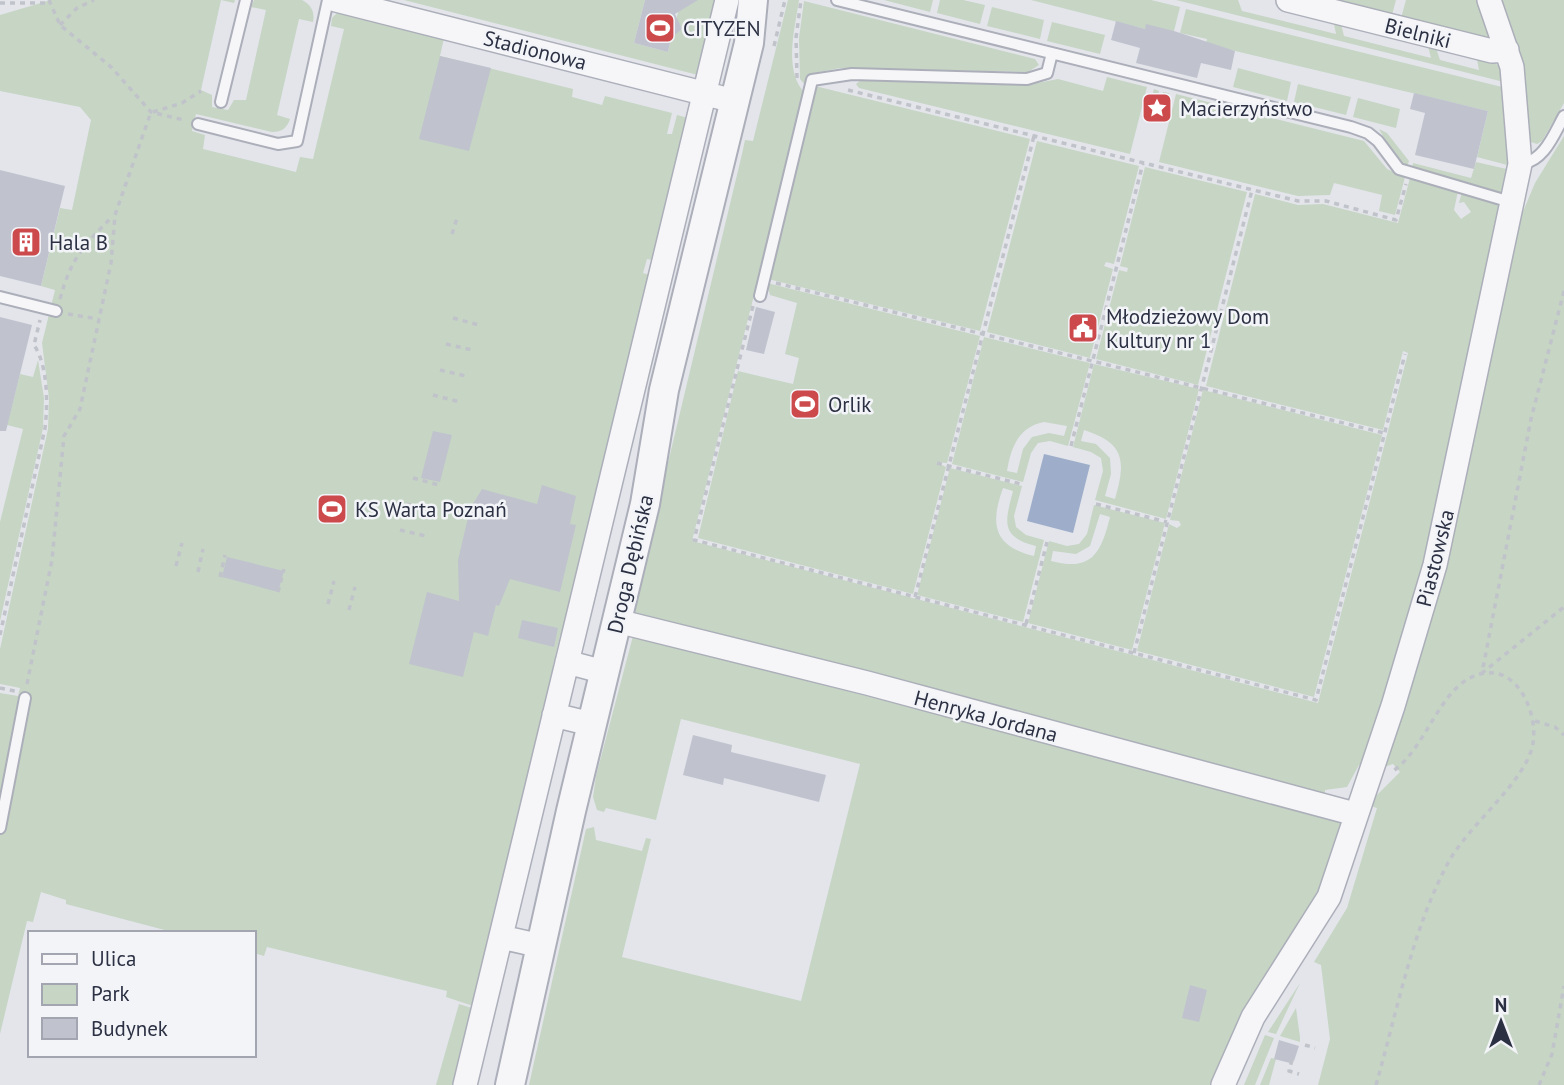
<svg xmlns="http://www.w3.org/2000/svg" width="1564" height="1085" font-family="'PT Sans',sans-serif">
<rect width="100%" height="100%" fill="#e3e5eb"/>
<path fill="#c6d5c4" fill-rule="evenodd" d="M51 0H235L234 3 221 0 201 90 212 95V107L228 110 234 100H246L266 10 251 7 254 0H302C311 5 315 11 313 22L299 19 277 115 290 119C287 128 282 132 272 132L196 114 192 131 205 135 203 149 296 172 300 157 313 159 344 29 331 26 332 18 340 10 444 38 440 56 573 89 572 97 602 105 605 96 672 113 667 134H672L677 115 688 118 657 261 647 259 643 273 653 276 594 520H589L593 523 565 637 560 636 553 665 559 667 476 1007 446 997 447 991 267 947 264 956 254 953V933H176L66 904V900L41 892 33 922 27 921 0 1034V693L18 696 20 688 0 684V649L48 429 49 398 42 343 55 290 41 286 60 208 72 210 91 120 80 107 0 91V15Z
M404 0H645L634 43 668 52 672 35 682 29 676 20 679 9 686 7 688 0H720L702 76Z
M788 0H799C795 28 783 71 805 93L692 541 1318 703 1408 353 1403 351 1383 430 1206 386 1255 194 1298 205 1323 204 1398 223 1410 178 1458 191 1454 210 1461 219 1471 212 1464 202 1459 203 1462 192 1500 205 1435 526 1365 766 1359 765 1347 787 1325 790V796L643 620 632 613 742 154 745 140 753 141Z
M884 0H933L930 12Z
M940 0H963L985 5 980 24 937 13Z
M1031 0H1151L1180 7 1174 31 1145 29Z
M1176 0H1238L1242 11 1336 34 1333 19 1340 20 1344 36 1431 58 1427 42 1435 45 1440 60 1479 70 1476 54 1498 65 1508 83Z
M1336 0H1396L1392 15 1335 5Z
M1406 0H1483L1492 40 1401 18Z
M1496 0H1564V103L1542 141 1537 144 1528 141Z
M804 1 1035 59 1039 65 1028 72 840 68 809 74 806 86 800 79 799 38Z
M992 7 1044 20 1040 39 987 26Z
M1186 9 1510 89 1511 166 1477 157 1488 111 1206 44 1207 39 1180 33Z
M1052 22 1105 35 1100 54 1047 41Z
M1238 68 1291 82 1287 101 1233 87Z
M1107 77 1147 87 1130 154 859 88 856 84 861 80 1027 85 1058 79 1103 91Z
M1298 84 1351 97 1346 115 1294 102Z
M815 86 1030 139 980 331 768 279Z
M1154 89 1159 91 1157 101 1161 102 1163 92 1169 93 1161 122 1146 119Z
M1176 94 1364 141 1387 169 1405 177 1395 215 1379 211 1382 195 1334 183 1330 195 1298 196 1159 162Z
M1358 98 1400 109 1396 128 1353 117Z
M1379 129 1387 133 1409 161 1407 167 1396 158Z
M1564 136V1085H1318L1330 1039 1321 965 1314 962 1347 908 1377 808 1367 805 1400 772 1393 764 1384 767 1519 221 1535 183Z
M1037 141 1139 166 1114 264 1106 262 1104 266 1113 269 1090 358 987 332Z
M1476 162 1511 170 1503 194 1412 169 1413 163 1471 178Z
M1145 167 1247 192 1198 385 1096 359 1119 270 1127 272 1128 268 1120 266Z
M767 283 980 336 947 463 936 462 946 467 913 594 698 538 738 371 793 384 799 358 785 354 797 303 770 295Z
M984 337 1090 363 1068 446 1050 441 1038 443 1031 453 1023 482 952 464ZM1044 422 1067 426 1064 436 1049 433 1032 437 1023 449 1017 473 1007 471C1011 448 1018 427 1044 422Z
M38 360 44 398 43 428 0 621V522L23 429 7 425 20 374 33 377Z
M1094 364 1199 389 1166 519 1095 500 1103 471 1101 458 1091 452 1073 447ZM1084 430C1125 443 1126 461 1115 499L1105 496 1111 474 1110 458 1096 444 1081 441Z
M1203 390 1382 435 1314 697 1137 651 1169 524 1177 528 1181 525 1179 521 1170 520Z
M950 468 1022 486 1014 516 1016 527 1026 535 1044 540 1023 622 917 595ZM1003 488 1013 491C1005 522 1000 537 1036 546L1034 556C993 546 990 524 1003 488Z
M1094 505 1165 523 1132 650 1028 623 1049 541 1067 546 1079 544 1087 534ZM1100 514 1110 517C1101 553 1092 572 1051 561L1053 551 1076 554 1090 546Z
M633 636 1333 816 1343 823 1326 888 1217 1085H529L586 829 594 827 596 840 642 851 646 838 651 839 622 957 801 1001 860 764 681 719 656 820 606 808 604 812 597 810 593 797 596 776Z
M1300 983 1276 1034 1268 1032Z
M459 1004 475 1009 458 1085H436Z
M1296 1008 1300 1037V1042L1280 1036Z
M1265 1035 1274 1038 1255 1085H1244Z
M1271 1058 1276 1059 1269 1085H1260Z"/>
<path fill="#9eaeca" d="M1044 454 1090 465 1073 533 1027 521Z"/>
<path fill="#c0c3ce" d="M645 0H698L675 14 682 29 671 38 668 52 634 43Z
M1116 21 1145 29 1146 24 1174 31 1235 51 1231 70 1201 63 1197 78 1136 63 1140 48 1111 40Z
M440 56 491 68 469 151 419 139Z
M1414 93 1488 111 1474 169 1415 155 1425 113 1410 109Z
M0 170 65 186 41 286 0 276Z
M756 307 775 312 764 354 746 350Z
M0 317 32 325 6 431H0Z
M433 431 452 435 440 482 421 478Z
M542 485 576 496 570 524 576 525 560 592 510 579 499 606 496 605 488 636 474 632 463 677 409 664 427 592 459 601 458 560 470 509 482 489 537 504Z
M227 557 284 571 278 592 222 577Z
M522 620 558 628 554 647 518 638Z
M693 735 732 745 731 752 826 775 819 802 724 778 723 785 683 775Z
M1190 985 1207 990 1199 1022 1182 1018Z
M1279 1040 1299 1046 1294 1061 1291 1060 1290 1063 1274 1059Z"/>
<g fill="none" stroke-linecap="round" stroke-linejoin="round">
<g stroke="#acafb9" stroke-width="14">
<path id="service" d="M837 0 1351 127 1368 133 1378 141 1399 169 1514 203
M221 102 246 0
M198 124 278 144 297 141 328 0
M1520 164C1544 162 1554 134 1564 116
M760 296 812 80 852 74 1027 79 1047 73 1052 53
M0 297 56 311
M0 828 25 698"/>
</g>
<g stroke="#acafb9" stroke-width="26">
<path id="minor" d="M336 0 734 101
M1288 0 1492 51 1507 50
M617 621 867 683 1355 814
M567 662 604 672
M554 715 591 724
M501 937 541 946
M465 1085 727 0
M1223 1085 1253 1017 1329 897 1393 706 1435 565 1520 164 1512 67 1489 0"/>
</g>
<g stroke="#acafb9" stroke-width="32">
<path id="tertiary" d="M510 1085 571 811 645 504 664 390 749 43 753 0"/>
</g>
<path stroke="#c1c3ca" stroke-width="3.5" stroke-dasharray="5 5" stroke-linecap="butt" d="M49 0 60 25 111 67 151 112 184 120
M0 3H50
M60 25 77 8 94 0
M774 46 785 0
M797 78 796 38 801 0
M848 90 1298 201H1326L1396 220 1406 184
M153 112 182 103 201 91
M452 234 458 215
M776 283 1384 433
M1564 291 1531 419 1482 673 1564 607
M60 299C71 258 84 245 113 216
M753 306 694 540 1316 700 1405 354
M68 314 98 319
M453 318 479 325
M446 344 473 350
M440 370 466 376
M433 395 460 402
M1071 446 1143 163
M937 463 1021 484
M413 478 439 485
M406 504 433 510
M1096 504 1167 522
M400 530 426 536
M176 566 182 543
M198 572 203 549
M220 577 225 555
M278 592 284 569
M915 597 1034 136
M328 604 334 581
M349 610 355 587
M1026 624 1047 542
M0 635 45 428C48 403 48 366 34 345L40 320
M1134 653 1252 190
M27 684 52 560 64 436 80 409 111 263 115 215 151 112
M0 688 15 691
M1535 721 1555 727 1564 735
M1305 1045 1315 1048
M1292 1060 1289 1071 1299 1074
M1376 1085C1397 1012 1412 930 1448 863 1469 824 1527 781 1533 743 1538 714 1518 664 1480 674 1440 684 1427 748 1393 771
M1539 1085 1552 1054 1564 986"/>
<use href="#service" stroke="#f6f6f9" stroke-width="10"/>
<use href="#minor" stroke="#f6f6f9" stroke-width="23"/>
<use href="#tertiary" stroke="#f6f6f9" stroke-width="28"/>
</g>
<defs>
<g id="stadium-square" transform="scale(1.575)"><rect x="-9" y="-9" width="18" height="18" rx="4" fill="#cd4a4c" stroke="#f3f4f8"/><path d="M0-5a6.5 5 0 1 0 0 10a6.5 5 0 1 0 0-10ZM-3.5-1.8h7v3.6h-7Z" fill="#fff"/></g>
<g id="sight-square" transform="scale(1.575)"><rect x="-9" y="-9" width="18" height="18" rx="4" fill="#cd4a4c" stroke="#f3f4f8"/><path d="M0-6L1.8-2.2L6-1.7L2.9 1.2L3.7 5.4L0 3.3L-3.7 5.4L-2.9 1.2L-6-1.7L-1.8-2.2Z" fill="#fff"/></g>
<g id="building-square" transform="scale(1.575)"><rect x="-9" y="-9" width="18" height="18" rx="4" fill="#cd4a4c" stroke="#f3f4f8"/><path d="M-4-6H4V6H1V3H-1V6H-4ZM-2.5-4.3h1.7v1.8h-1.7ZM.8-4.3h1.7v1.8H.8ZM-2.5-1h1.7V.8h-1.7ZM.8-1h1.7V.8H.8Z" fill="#fff"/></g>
<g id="civic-square" transform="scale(1.575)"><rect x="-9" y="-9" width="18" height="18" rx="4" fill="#cd4a4c" stroke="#f3f4f8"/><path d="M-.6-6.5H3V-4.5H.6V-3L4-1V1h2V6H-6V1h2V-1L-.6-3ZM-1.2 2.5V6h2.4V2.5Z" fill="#fff"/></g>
</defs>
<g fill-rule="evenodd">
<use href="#stadium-square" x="660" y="28"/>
<use href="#sight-square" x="1157" y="108"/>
<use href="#building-square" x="26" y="242"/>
<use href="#civic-square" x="1083" y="328"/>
<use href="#stadium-square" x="805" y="404"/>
<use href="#stadium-square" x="332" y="509"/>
</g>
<g text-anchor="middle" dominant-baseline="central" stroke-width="5" stroke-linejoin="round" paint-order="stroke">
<g font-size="21" fill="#2b3043" stroke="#f3f4f8" text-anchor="start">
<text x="683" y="28">CITYZEN</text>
<text x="1180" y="108">Macierzyństwo</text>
<text x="49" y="242">Hala B</text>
<text x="1106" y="316">Młodzieżowy Dom<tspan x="1106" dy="24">Kultury nr 1</tspan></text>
<text x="828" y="404">Orlik</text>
<text x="355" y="509">KS Warta Poznań</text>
</g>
<g font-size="21" fill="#2b3043" stroke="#f3f4f8">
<text transform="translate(1418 33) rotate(14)">Bielniki</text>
<text transform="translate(535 50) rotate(14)">Stadionowa</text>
<text transform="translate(1435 558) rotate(-76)">Piastowska</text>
<text transform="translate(630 564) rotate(-77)">Droga Dębińska</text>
<text transform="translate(986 716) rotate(15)">Henryka Jordana</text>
</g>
</g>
<rect x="28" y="931" width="228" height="126" fill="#f3f4f8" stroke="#a3a6b0" stroke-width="2"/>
<rect x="42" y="954" width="35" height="10" fill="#f6f6f9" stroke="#a3a6b0" stroke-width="2"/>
<text x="91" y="966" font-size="21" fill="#2b3043">Ulica</text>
<rect x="42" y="984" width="35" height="21" fill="#c6d5c4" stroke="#a3a6b0" stroke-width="2"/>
<text x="91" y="1001" font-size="21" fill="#2b3043">Park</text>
<rect x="42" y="1018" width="35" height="21" fill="#c0c3ce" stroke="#a3a6b0" stroke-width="2"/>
<text x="91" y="1036" font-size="21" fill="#2b3043">Budynek</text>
<g transform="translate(1501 1022)" stroke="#f3f4f8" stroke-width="5" paint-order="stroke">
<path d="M0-5L12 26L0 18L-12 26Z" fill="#2b3043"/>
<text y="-10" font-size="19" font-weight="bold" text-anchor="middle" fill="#2b3043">N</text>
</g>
</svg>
